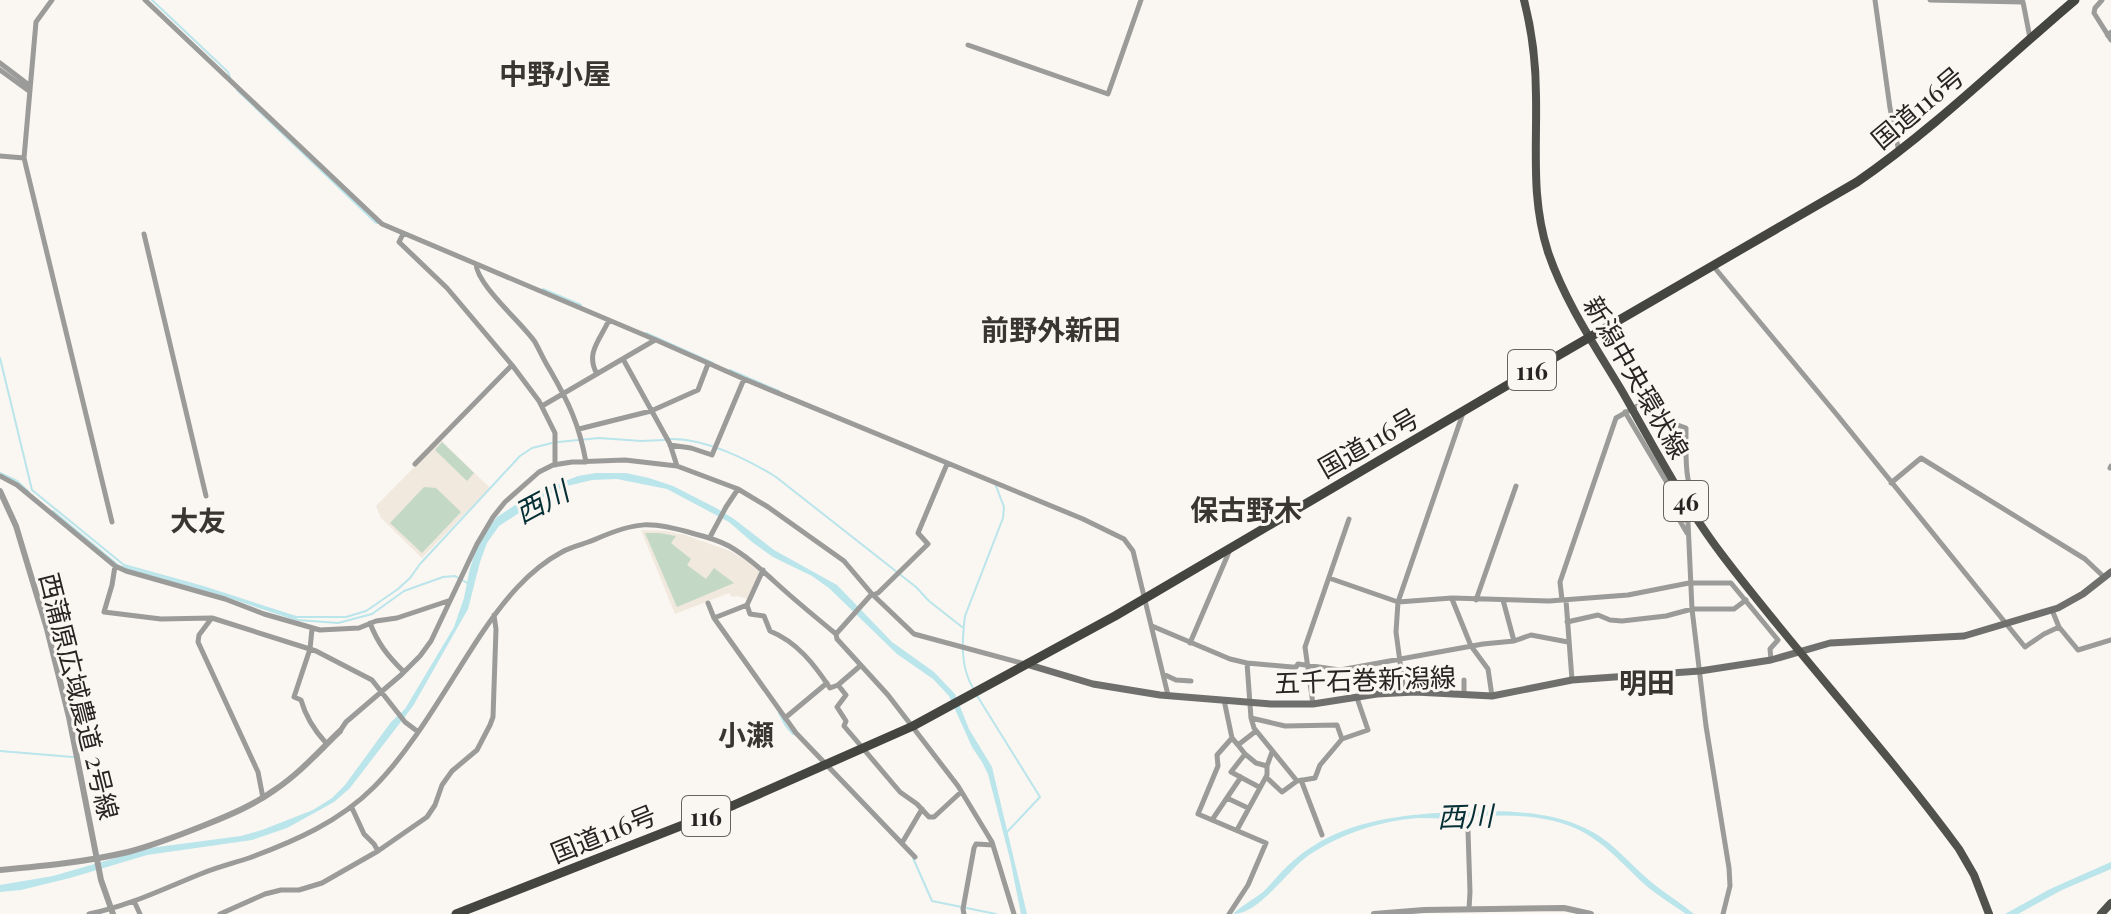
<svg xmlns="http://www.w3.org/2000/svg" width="2111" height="914" font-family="'Playfair Display','Noto Sans JP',serif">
<rect width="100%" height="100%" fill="#faf6f2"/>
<path fill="#f1e8de" d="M441 440 490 488 422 558 381 518 376 506Z
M641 530 666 531 685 535 730 551 748 562 760 572 748 599 737 596 732 597 729 593 675 614Z"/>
<path fill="#c3d9c6" d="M442 442 474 473 467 481 435 450Z
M424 487 436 488 461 512 422 553 390 523Z
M645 533H659L676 536 671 543 691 559 687 565 706 579 714 568 734 583 677 607Z"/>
<path fill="#b9e5eb" d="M596 473H626L649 478 673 486 716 508 734 519 774 550 837 585 892 642 934 672 955 694 969 729 992 767 1027 914H1021L1010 859 988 774 982 762 972 747 949 696 933 679 897 654 829 588 812 576 773 557 752 542 729 522 667 489 617 479 592 480 567 486 545 496 499 526 487 543 480 562 468 609 413 706 350 788 334 802 287 828 252 840 147 855 70 878 21 890 0 892V885L53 876 150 848 241 836 262 830 313 810 332 798 345 785 391 722 405 709 454 627 464 598 470 568 477 548 489 527 497 517 532 494 578 476Z
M1492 811C1534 812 1575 816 1609 843 1623 855 1636 869 1650 881 1664 893 1680 902 1694 914H1686C1672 904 1655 894 1642 882 1620 861 1599 837 1570 826 1533 812 1493 815 1455 818 1442 819 1430 818 1418 818 1379 821 1341 834 1309 855 1287 870 1260 914 1233 914 1242 905 1253 900 1263 892 1273 882 1282 870 1293 861 1348 813 1423 813 1492 811Z
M2111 862V869L2062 890 2018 914H2005L2050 889Z"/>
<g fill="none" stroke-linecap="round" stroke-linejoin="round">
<path stroke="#b9e5eb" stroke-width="2" d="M152 0 228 72 230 77
M237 90 375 222 377 223
M543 289 581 305
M646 333 713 363
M0 358 32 490 124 565 203 587 296 617H346L366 611 372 607 398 589 410 578 420 564 520 456 532 448 552 443
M730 370 779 391
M670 439C704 438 747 459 776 477L916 587 929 601 962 627
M558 442 599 438 641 441 664 440
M0 473 17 481 29 492
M53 511 119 566 220 594 298 620 338 623 372 614 404 591 443 577 455 576 469 584
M973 688C960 667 962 639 965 616L1003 518 1004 507 996 486
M976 694 1040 797 1007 832
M779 713 786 726 793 734
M0 751 73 757
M913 858 932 901 996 914"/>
<path stroke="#9b9b99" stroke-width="5" d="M52 0 36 22 24 158 112 522
M145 0 382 224 656 340 744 379 1083 519 1124 539 1133 551 1168 695
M1875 0 1890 108 1899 152
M1930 0 2023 2 2030 38
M2102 0 2095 8 2094 13 2111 40
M968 45 1108 94 1141 0
M0 63 29 85
M0 70 29 91
M0 156 24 158
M144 234 206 496
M403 234 399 242 447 288 512 365 539 401 555 433V465
M476 264C477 285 522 323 535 342 540 351 544 361 550 370 569 403 579 424 586 462
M1714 267 1838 416 2025 647 2044 634 2059 627
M623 359 670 444 677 466
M597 374C585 353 600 340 609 320
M542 406 655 340
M1625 412 1679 503 1677 516 1687 533
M579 429 651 411 698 390 708 364
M670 445 691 448 712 455 744 379
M415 464 512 365
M2110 468 2111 466
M0 476 17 485 115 566 126 571 225 599 264 614 320 630 359 628 376 621 397 618 448 601
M1891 483 1921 458 2085 559 2104 577
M710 537 726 507 738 489
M115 566 112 585 104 612 161 619 212 618 316 651 372 680 405 722 417 731
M1329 578 1398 602 1452 598 1549 601 1628 595 1689 583H1731L1778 640 1770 649 1771 660
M1452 599 1471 646 1488 669 1492 696
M1476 600 1516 486
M1562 600 1560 582 1616 418 1641 404 1647 408 1649 415 1686 428C1686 445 1685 463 1688 479 1689 486 1700 495 1695 502 1692 506 1684 508 1680 513L1682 518 1688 522 1692 609 1706 726 1729 868 1730 886 1723 914
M1566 600 1572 680
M708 603 714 618 796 733 915 857
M747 605 750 614 764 616 770 631C797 642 814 664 830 688L838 685 860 666
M2052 610 2059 627 2078 650 2111 640
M714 618 747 605 763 570
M211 619 199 635 198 642 258 772 263 798
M1567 622 1598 615 1610 620 1622 621 1666 616 1692 609H1734L1746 600
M370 623C378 644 388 656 403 671
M1152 626 1230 659 1247 663 1292 667H1296L1298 664 1340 670 1483 644 1514 641 1503 600
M312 629 310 649 294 697 301 700C306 718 314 730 326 743
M836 634 870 596 878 593 928 544 918 533 947 464
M1514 641 1531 635 1568 642
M1190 643 1229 552
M1247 663 1251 718 1254 728 1297 781
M1357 667 1362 696
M1163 674 1176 680 1191 681
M838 685 846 695 837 707 846 721 844 726 900 792 917 804 929 817H934L961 792
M1404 692 1396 632 1398 602 1463 413
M1464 694V680
M1224 700 1232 738 1217 755 1218 766 1198 814 1266 843 1248 885 1229 914
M1313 704 1305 647 1349 519
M785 718 827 683
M1251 718 1285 726 1337 725 1342 739
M340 731 346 722 401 675 420 656 431 641 477 544 493 517 505 502 539 472 553 465 572 462 625 460 677 466 738 489 768 507 844 561 872 594 914 634 1025 664
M1232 738 1238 745 1256 731
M1238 745 1245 754 1231 772 1259 787
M1245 754 1256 763 1267 766
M1266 777 1282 792 1297 781 1315 778 1320 765 1342 739 1368 730 1357 698
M1301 780 1322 835
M1227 798 1248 808
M352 808 364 834 374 844 378 851
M1212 820 1241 777
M1237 830 1267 775V766L1272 752
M1468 831 1470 892 1469 909
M902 843 922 809
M134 901 140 914
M89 914C129 906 165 888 203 873 218 867 234 863 249 858 295 841 339 822 374 787 415 746 449 682 482 633 503 602 528 570 562 552 572 546 585 544 596 539 637 521 651 521 695 534 707 537 718 540 729 546 750 558 767 575 785 591 802 606 819 620 836 634L837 639 888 695 958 786 992 842 1014 914
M220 914 265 894 281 890H299L322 883 378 851 427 817 435 805 442 785 452 771 477 750 490 725 493 717 496 629 494 615
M964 914 963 909 974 848 976 844 993 845"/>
<path stroke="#9b9b99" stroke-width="6" d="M2108 35 2111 33
M0 491 16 526 47 629 69 717 101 880 113 914
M0 870C43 866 86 862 128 852 154 845 180 835 205 825 230 815 254 805 276 789 300 773 319 751 340 731
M1374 914 1424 910 1564 908 1591 914"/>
<path stroke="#6f706d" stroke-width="7" d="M1026 664 1093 684 1160 695 1271 704H1313L1377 694 1415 692 1492 696 1572 680 1700 671 1771 660 1830 643 1964 636 2058 608 2083 594 2111 572"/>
<path stroke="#51514e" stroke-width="8" d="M1524 0C1532 31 1536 63 1536 96 1537 151 1531 199 1548 252 1565 302 1595 346 1622 391 1654 447 1684 505 1723 556 1799 656 1885 748 1959 849L1974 875 1989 914
M2101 914 2111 903"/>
<path stroke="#444441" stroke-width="9" d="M456 914 734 805 913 726 1115 616 1528 373 1857 182C1935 128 2003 61 2075 0"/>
</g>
<g text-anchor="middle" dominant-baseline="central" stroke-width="6" stroke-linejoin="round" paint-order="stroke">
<g fill="#faf6f2" stroke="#666461" stroke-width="2">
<rect x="1508" y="350" width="48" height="40" rx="6"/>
<rect x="1664" y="481" width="44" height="40" rx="6"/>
<rect x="682" y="796" width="48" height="40" rx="6"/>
</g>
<g font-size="24" font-weight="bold" fill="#262523">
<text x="1532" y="370">116</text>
<text x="1686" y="501">46</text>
<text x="706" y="816">116</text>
</g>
<g font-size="26" fill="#262523" stroke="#faf6f2">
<text transform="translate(1917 107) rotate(-40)">国道116号</text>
<text transform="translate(1637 377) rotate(60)">新潟中央環状線</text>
<text transform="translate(1368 442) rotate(-30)">国道116号</text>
<text transform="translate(1365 679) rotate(-2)">五千石巻新潟線</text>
<text transform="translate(80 696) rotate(76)">西蒲原広域農道 2号線</text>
<text transform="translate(603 833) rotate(-22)">国道116号</text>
</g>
<g font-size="28" font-weight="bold" fill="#383532" stroke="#faf6f2">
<text x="555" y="72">中野小屋</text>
<text x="1051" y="328">前野外新田</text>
<text x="1246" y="508">保古野木</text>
<text x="198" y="519">大友</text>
<text x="1647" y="681">明田</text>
<text x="746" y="733">小瀬</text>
</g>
<g font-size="28" font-style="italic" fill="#042f35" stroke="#faf6f2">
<text transform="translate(541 501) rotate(-28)">西川</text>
<text transform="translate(1465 815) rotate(-2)">西川</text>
</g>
</g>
</svg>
